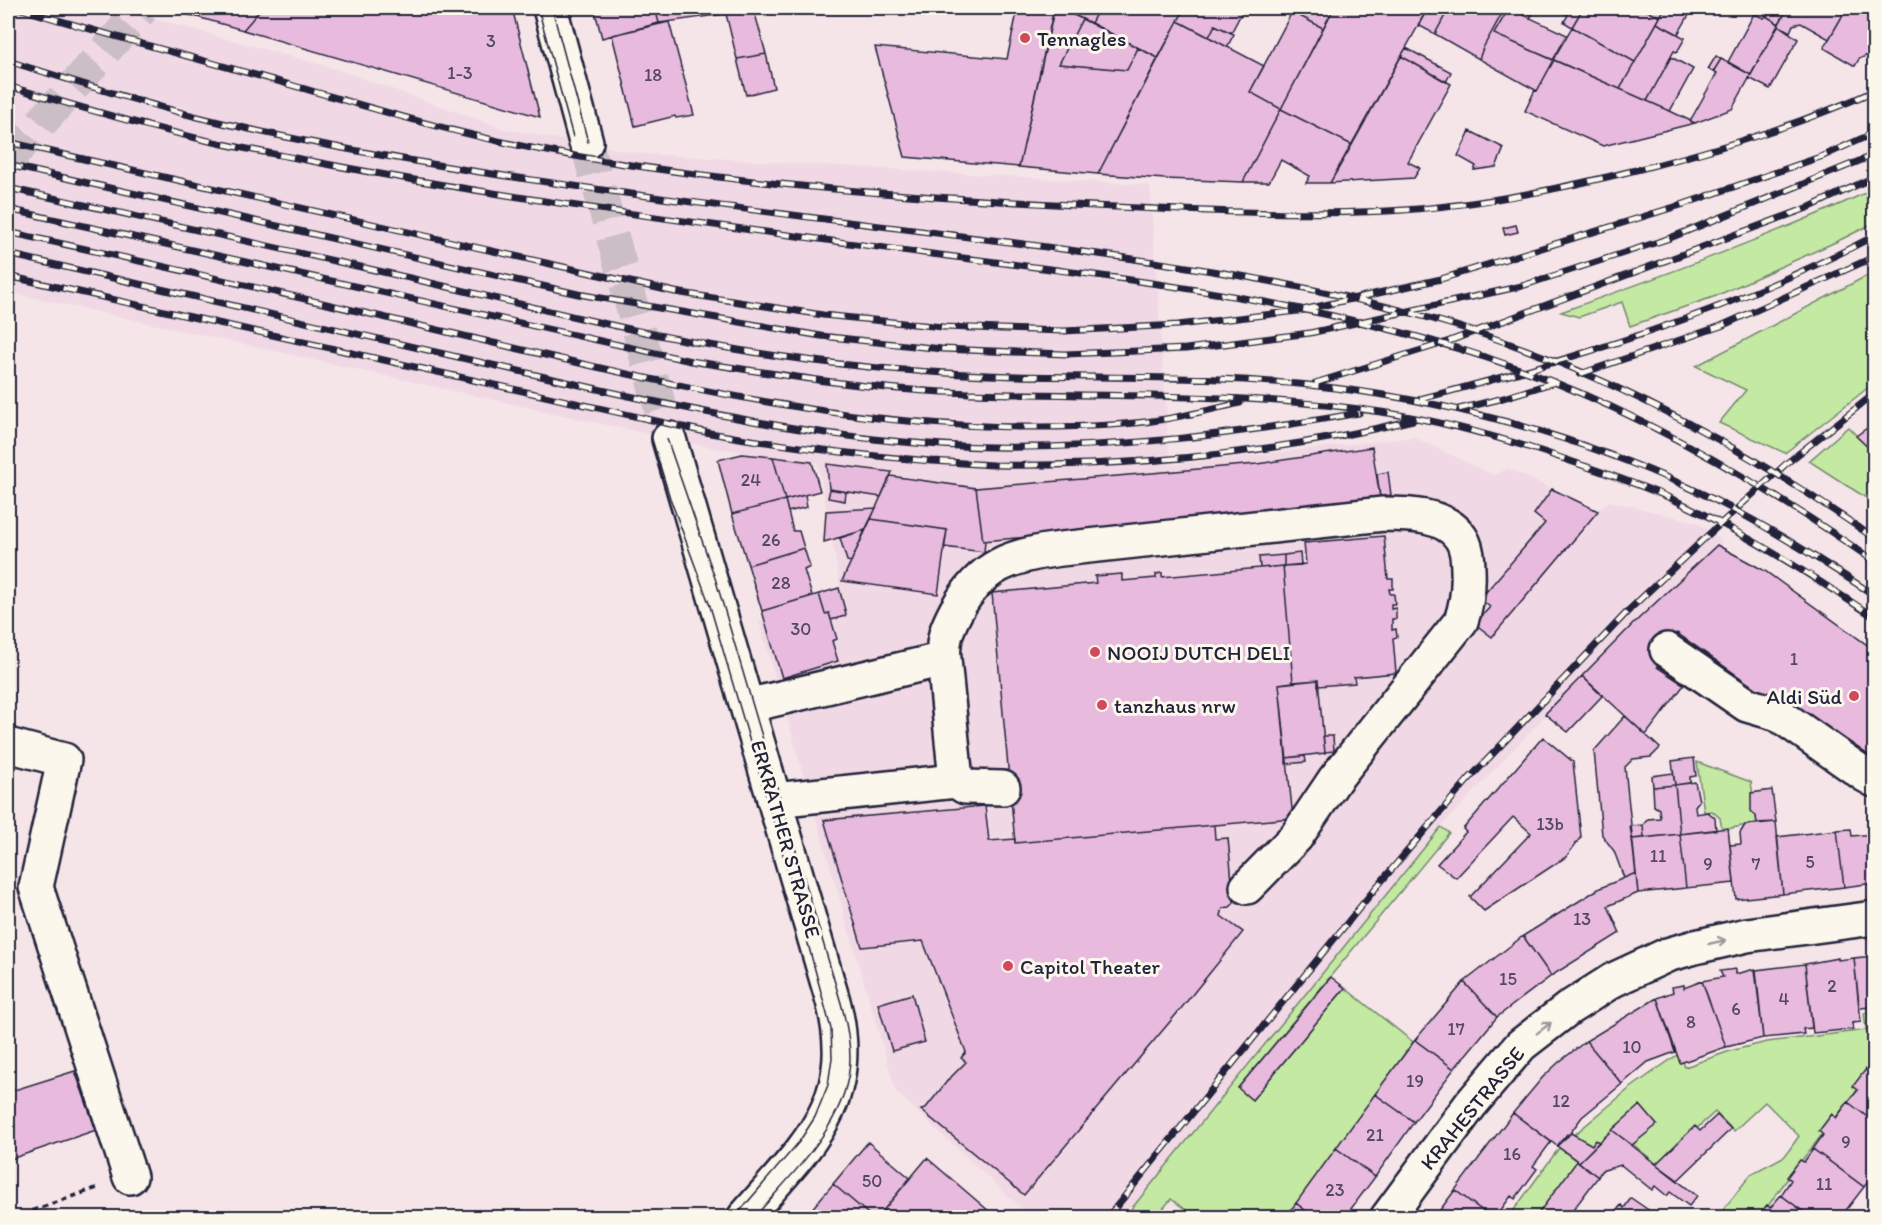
<svg xmlns="http://www.w3.org/2000/svg" width="1882" height="1225" font-family="Itim,sans-serif">
<rect width="100%" height="100%" fill="#f5e5e8"/>
<filter id="ink" filterUnits="userSpaceOnUse"><feTurbulence type="fractalNoise" baseFrequency=".0167" numOctaves="2"/><feDisplacementMap in="SourceGraphic" scale="12" xChannelSelector="R" yChannelSelector="G"/><feConvolveMatrix kernelMatrix="1 2 1 2 8 2 1 2 1" color-interpolation-filters="sRGB"/></filter>
<g filter="url(#ink)">
<path fill="#f1d8e5" d="M8 8H115L336 69 504 129 644 154 1150 185 1170 465 1414 437 1493 475 1508 468 1597 511 1609 501 1697 522 1722 541 1633 624 1582 676 1442 826 1449 833 1201 1133 1216 1146 1156 1217H1031L896 1092 759 622 842 596 818 463 715 448 616 427 8 292Z"/>
<path fill="#c4e9a3" stroke="#73866f" stroke-width="1.5" d="M1874 189V223L1840 240 1716 296 1630 326 1622 302 1579 317 1561 312C1667 274 1772 236 1874 189Z
M1874 272V383L1785 453 1719 423 1746 390 1696 366Z
M1848 427 1874 453V503L1809 461Z
M1697 762 1751 782 1757 823 1722 830 1720 818 1712 811 1704 812Z
M1441 827 1449 833 1238 1088 1252 1100 1345 988 1413 1042 1287 1217H1196L1171 1199 1156 1217 1124 1218Z
M1874 1011V1069L1791 1174 1760 1217H1724L1720 1214 1751 1174 1785 1156 1799 1136 1765 1102 1734 1131 1715 1112 1657 1164 1619 1133 1598 1149 1574 1135 1629 1089 1680 1053 1685 1067 1730 1051 1767 1042 1866 1030 1864 1013Z
M1559 1148 1595 1175 1564 1217 1508 1218Z"/>
<path fill="#e8bbde" stroke="#22223b" stroke-width="1.5" d="M165 8H262L243 30Z
M262 8H512L540 117 243 30Z
M594 8H655L659 23 602 38Z
M655 8H746L747 11 659 23Z
M1018 8 1053 15 1019 167 905 157 875 47 1007 59Z
M1019 8H1054L1053 15Z
M1054 8H1059L1082 19 1059 64 1127 70 1138 48 1158 58 1098 174 1019 167Z
M1059 8H1099L1091 23Z
M1099 8H1185L1158 58 1091 23Z
M1185 8H1244L1231 33 1215 25 1209 37 1178 21Z
M1295 8H1334L1323 28 1292 12Z
M1334 8H1428L1352 145 1281 109Z
M1428 8H1449L1435 34 1418 25Z
M1449 8H1505L1483 48 1479 59 1435 34Z
M1505 8H1509L1494 34 1554 60 1537 91 1479 59 1483 48Z
M1509 8 1567 35 1553 60 1494 34Z
M1509 8H1526L1534 12 1530 18Z
M1556 8H1583L1572 27 1564 22 1568 15 1555 9Z
M1583 8H1642L1660 17 1635 62 1572 27Z
M1642 8H1665L1660 17Z
M1665 8H1693L1678 34 1657 23Z
M1768 8H1788L1779 24 1766 16 1769 10Z
M1788 8H1847L1829 39 1801 23 1793 25 1790 32 1778 25Z
M1847 8H1874V52L1859 59 1855 66 1824 48Z
M754 10 766 54 737 59 726 14Z
M1292 12 1323 28 1281 109 1250 92Z
M1754 14 1764 18 1766 16 1779 24 1751 75 1728 62Z
M1082 19 1138 48 1127 70 1059 64Z
M1178 21 1264 66 1250 92 1281 109 1243 182 1165 179 1098 174Z
M669 22 694 115 676 118 675 116 635 126 612 35Z
M1657 23 1685 38 1677 52 1674 51 1647 101 1620 89Z
M1215 25 1234 34 1227 47 1209 37Z
M1778 25 1798 39 1770 89 1749 78Z
M1572 27 1635 62 1620 89 1553 60Z
M1406 48 1451 72 1446 82 1401 56Z
M766 54 774 88 746 95 737 59Z
M1401 56 1451 84 1408 162 1420 168 1414 178 1330 183Z
M1716 56 1721 59 1713 72 1708 69Z
M1671 57 1693 69 1670 111 1647 101Z
M1721 59 1751 75 1732 109 1695 123 1690 121 1717 73 1713 72Z
M1554 60 1670 111 1695 123 1603 146 1525 111 1535 90 1537 91Z
M1281 109 1352 145 1330 183H1306L1310 176 1281 160 1269 182H1243Z
M1470 131 1504 148 1496 167 1474 170 1476 166 1458 156Z
M1516 225 1518 232 1505 235 1503 228Z
M1874 423V453L1856 436Z
M1372 447 1380 498 1216 520 983 541 976 488 1257 464Z
M742 454 773 457 785 500 732 514 718 460Z
M773 457 812 462 820 491 785 500Z
M827 464 892 472 881 497 829 489Z
M1388 472 1391 495 1380 497 1377 474Z
M890 476 976 488 983 541H985L984 552 944 547 947 530 871 519Z
M830 489 846 492 845 501 828 498Z
M1552 489 1598 511 1492 637 1475 624 1490 607 1480 599 1545 523 1534 514Z
M805 495 807 507 788 512 785 500Z
M785 500 793 531H799L804 548 748 565 732 514Z
M876 508 865 530 824 542 826 511Z
M871 519 947 530 938 594 842 581Z
M865 530 851 562 847 561 840 538Z
M1384 536 1388 579H1393V589H1389L1390 594H1394L1395 604H1391V609L1396 608V619H1392V630L1396 629 1397 637 1393 638 1396 673 1354 677 1355 683 1318 686V680L1293 682 1283 566 1306 564 1304 543Z
M1717 545 1765 571 1874 650V763L1765 695 1677 633 1657 667 1684 685 1646 735 1582 676 1633 624Z
M804 548 810 567 804 570 812 596 762 611 748 565Z
M1300 553 1301 565 1284 566V555Z
M1284 555V566L1260 568 1259 557Z
M1283 566 1293 682 1279 684 1293 818 1015 843 992 593 1096 583 1095 576 1122 574V581L1156 578V574L1162 573V577Z
M839 588 846 614 845 616 831 620 829 613 825 614 819 594Z
M819 594 825 614 829 613 837 639 832 641 838 661 782 678 762 611Z
M1582 676 1602 696 1568 732 1545 714Z
M1318 680 1325 753 1286 758 1279 684Z
M1625 716 1660 748 1651 757 1633 759 1625 767 1636 873 1624 878 1614 851 1602 835 1594 751Z
M1323 736H1333L1334 751 1325 752Z
M1543 737 1573 762 1581 837 1566 857 1484 911 1470 897 1531 833 1513 817 1456 878 1437 864 1466 832 1463 829Z
M1305 756 1306 762 1286 764V758Z
M1694 758 1696 776 1690 777V783L1675 785 1672 761Z
M1673 773 1675 785 1653 787 1652 776Z
M1695 782 1699 801 1695 806 1696 814 1708 812 1715 818 1716 830 1680 834 1675 785Z
M1675 785 1680 834 1644 838 1643 825 1648 819 1660 818 1659 809 1654 806 1653 787Z
M1772 790 1776 822 1757 823 1756 816 1751 811V793Z
M985 806 989 841 1015 839V843L1214 825 1215 839 1228 838 1234 903 1230 907 1223 908 1221 916 1243 932 1179 1011 1024 1195 921 1110 925 1109 948 1080 966 1062 961 1058 966 1052 923 941 862 947 824 820Z
M1776 822 1783 894 1736 899 1730 845 1741 844 1740 833 1745 825Z
M1643 825 1644 838 1632 839 1630 826Z
M1728 828 1734 883 1686 888 1680 834Z
M1851 829 1852 836 1874 834V883L1844 887 1837 830Z
M1837 830 1844 887 1783 894 1777 837Z
M1680 834 1686 888 1638 893 1632 839Z
M1636 873 1638 893 1608 906 1620 933 1551 976 1523 936 1600 888Z
M1523 936 1551 976 1497 1017 1464 982Z
M1874 956V1007L1859 1008 1854 958Z
M1838 958V960L1854 958 1861 1022 1852 1023 1853 1029 1813 1033 1805 964Z
M1805 964 1812 1028 1803 1029 1804 1034 1763 1038 1756 970Z
M1736 969V974L1755 969 1763 1038 1726 1047 1702 981 1723 977 1720 971Z
M1331 977 1345 988 1252 1100 1238 1088Z
M1702 981 1726 1047 1680 1063 1657 998 1673 992 1672 987 1684 985V988Z
M1464 982 1497 1017 1454 1069 1415 1040Z
M912 994 925 1042 892 1051 878 1004Z
M1657 998 1675 1052 1648 1062 1622 1084 1586 1041Z
M1415 1040 1454 1069 1414 1122 1375 1094Z
M1586 1041 1622 1084 1582 1117 1568 1136 1567 1134 1557 1146 1513 1113 1543 1077 1559 1062Z
M1874 1067V1122L1848 1102 1858 1090 1853 1086 1866 1069 1870 1072Z
M75 1071 96 1130 8 1160V1092Z
M1375 1094 1414 1122 1375 1177 1336 1148Z
M1848 1102 1874 1122V1174L1864 1187 1813 1149 1823 1135 1819 1131 1832 1114 1836 1118Z
M1640 1105 1657 1125 1632 1145 1612 1130Z
M1513 1113 1551 1142 1533 1166 1537 1169 1515 1199 1511 1196 1495 1218H1492L1455 1190Z
M1717 1115 1731 1129 1678 1180 1656 1164 1695 1126 1700 1131Z
M1612 1130 1697 1196 1689 1206 1670 1192 1667 1196 1655 1186 1652 1190 1621 1165 1601 1171 1598 1177 1579 1162Z
M1571 1133 1592 1145 1595 1140 1599 1142 1579 1162 1557 1146Z
M868 1142 910 1178 877 1218H873L833 1184Z
M1336 1148 1375 1177 1344 1218H1315L1296 1203Z
M1813 1149 1864 1187 1840 1218H1812L1781 1195 1791 1180 1787 1177 1800 1160 1804 1162Z
M927 1158 997 1218H877Z
M1577 1161 1598 1177 1567 1218H1535Z
M833 1184 873 1218H804Z
M1455 1190 1492 1218H1434Z
M1781 1195 1812 1218H1757L1767 1205 1770 1208Z
M1631 1198 1660 1218H1608L1610 1215 1612 1217 1621 1205 1624 1208Z
M1296 1203 1315 1218H1285Z"/>
<g fill="none" stroke-linecap="round" stroke-linejoin="round">
<path stroke="#cbbec5" stroke-width="33" stroke-dasharray="33 16" stroke-linecap="butt" d="M586 142 669 439"/>
<path stroke="#cbbec5" stroke-width="33" stroke-dasharray="33 16" stroke-linecap="butt" d="M8 160 143 8"/>
<g stroke="#22223b" stroke-width="38">
<path id="minor" d="M550 8 586 142
M669 439 833 1001C860 1103 806 1146 744 1218
M1667 650 1747 705 1778 714 1865 775 1874 780
M944 659 956 781
M747 706 944 659C942 640 947 628 956 611 981 565 1012 555 1061 549L1383 514C1407 514 1446 514 1461 538 1467 547 1468 559 1468 570 1469 588 1467 604 1461 621L1335 779 1296 837 1247 887
M8 745 64 760 36 887 130 1177
M774 800 956 781 965 787 1003 788
M1387 1218 1471 1104 1521 1045 1569 1008 1613 980 1667 955 1695 947 1747 935 1874 918"/>
</g>
<path stroke="#22223b" stroke-width="4" stroke-dasharray="6 4.5" stroke-linecap="butt" d="M12 1218 99 1187"/>
<use href="#minor" stroke="#fbf7ec" stroke-width="33"/>
<path stroke="#22223b" stroke-width="1.5" d="M538 8 573 137
M552 8 588 142
M651 436 670 498 710 606 793 888 831 1029 832 1058 828 1085 815 1117 799 1142 734 1218
M667 439 716 581 841 1003C846 1021 850 1039 850 1058 849 1123 793 1171 754 1218"/>
<g stroke="#22223b" stroke-width="7">
<path id="rail" d="M18 8C106 35 196 58 284 83 369 107 455 134 542 150 717 183 895 196 1072 205 1177 210 1282 216 1387 211 1472 207 1557 190 1640 169 1720 149 1799 125 1874 91
M8 61C67 79 126 98 186 114 280 138 377 155 473 171 653 199 835 220 1016 243 1154 261 1295 280 1429 318 1588 362 1740 444 1874 538
M8 86C73 105 139 125 205 140 243 149 282 155 321 163 513 200 707 224 901 250 1107 277 1317 297 1514 367 1641 412 1763 484 1874 561
M8 142 675 292 823 315 943 327 1064 331 1178 325 1298 311 1441 279 1681 205 1823 156 1874 133
M8 165 578 294 821 336 942 349 1065 354 1186 349 1310 333 1522 286 1670 238 1874 155
M8 188C140 217 273 247 405 277 531 306 656 339 785 357 862 368 939 374 1017 376 1117 378 1218 375 1317 386 1442 399 1575 435 1690 488 1755 518 1815 556 1874 595
M8 209 691 361C775 374 858 388 943 392 1091 398 1240 390 1388 413 1451 423 1513 441 1573 462 1610 475 1648 487 1683 504 1750 536 1813 576 1874 617
M8 232C166 266 323 303 481 340 664 383 850 429 1040 427 1080 427 1120 426 1159 420 1186 416 1213 409 1240 403
M8 254 606 391C733 419 863 445 993 447 1116 449 1238 434 1359 413
M8 276 710 433C783 446 857 455 931 461 952 462 973 464 994 465 1133 467 1278 453 1413 420
M1580 374 1721 326 1874 257
M1315 383 1444 343 1810 207 1874 177
M1420 399C1576 359 1732 311 1874 236
M1459 409 1500 399 1555 382
M1107 1218 1374 890 1468 780 1631 608 1707 536 1787 463 1874 394"/>
</g>
<use href="#rail" stroke="#fbf7ec" stroke-width="4.5" stroke-dasharray="14" stroke-linecap="butt"/>
</g>
<defs><path id="oneway-shaft" d="M-6 0H5M1.5-3L5.5 0L1.5 3" fill="none" stroke-width="1.6" stroke-linecap="round" stroke-linejoin="round" transform="scale(1.5)"/></defs>
<g stroke="#99979c">
<use href="#oneway-shaft" transform="translate(1717 942) rotate(-13)"/>
<use href="#oneway-shaft" transform="translate(1544 1028) rotate(-37)"/>
</g>
</g>
<g fill="#d1495b" stroke="#fbf7ec" stroke-width="2">
<circle cx="1025" cy="38" r="6"/>
<circle cx="1095" cy="652" r="6"/>
<circle cx="1854" cy="696" r="6"/>
<circle cx="1102" cy="705" r="6"/>
<circle cx="1008" cy="966" r="6"/>
</g>
<g text-anchor="middle" dominant-baseline="central" stroke-width="6" stroke-linejoin="round" paint-order="stroke">
<g font-size="18" fill="#544864">
<text x="491" y="41">3</text>
<text x="460" y="73">1-3</text>
<text x="653" y="75">18</text>
<text x="751" y="480">24</text>
<text x="771" y="540">26</text>
<text x="781" y="583">28</text>
<text x="801" y="629">30</text>
<text x="1794" y="659">1</text>
<text x="1550" y="824">13b</text>
<text x="1658" y="856">11</text>
<text x="1810" y="862">5</text>
<text x="1708" y="864">9</text>
<text x="1756" y="864">7</text>
<text x="1582" y="919">13</text>
<text x="1508" y="979">15</text>
<text x="1832" y="986">2</text>
<text x="1784" y="999">4</text>
<text x="1736" y="1009">6</text>
<text x="1691" y="1022">8</text>
<text x="1456" y="1029">17</text>
<text x="1632" y="1047">10</text>
<text x="1415" y="1081">19</text>
<text x="1561" y="1101">12</text>
<text x="1375" y="1135">21</text>
<text x="1846" y="1142">9</text>
<text x="1512" y="1154">16</text>
<text x="872" y="1181">50</text>
<text x="1824" y="1184">11</text>
<text x="1335" y="1190">23</text>
</g>
<g font-size="21" fill="#22223b" stroke="#fbf7ec" text-anchor="start">
<text x="1037" y="38">Tennagles</text>
<text x="1107" y="652">NOOIJ DUTCH DELI</text>
<text x="1842" y="696" text-anchor="end">Aldi Süd</text>
<text x="1114" y="705">tanzhaus nrw</text>
<text x="1020" y="966">Capitol Theater</text>
</g>
<g font-size="21" fill="#22223b" stroke="#fbf7ec">
<text transform="translate(786 839) rotate(74)">ERKRATHER STRASSE</text>
<text transform="translate(1472 1108) rotate(-51)">KRAHESTRASSE</text>
</g>
</g>
<rect width="1882" height="1225" fill="none" stroke="#fbf7ec" stroke-width="30"/>
<rect x="15" y="15" width="1852" height="1195" fill="none" stroke="#22223b" stroke-width="2" filter="url(#ink)"/>
</svg>
